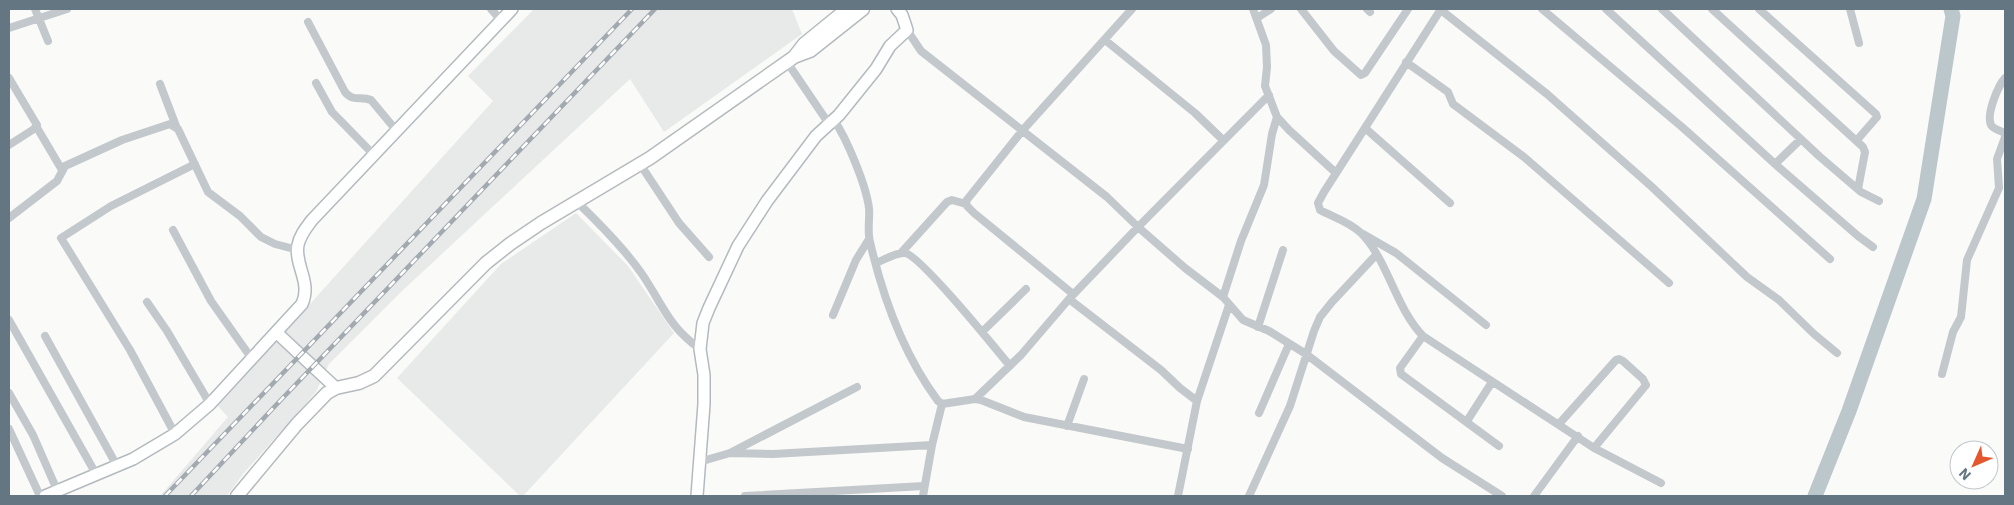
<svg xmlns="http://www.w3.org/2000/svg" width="2014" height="505" font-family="'IBM Plex Sans',sans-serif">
<rect width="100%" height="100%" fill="#fafaf8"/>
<path fill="#e8e9e9" d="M534 9H792L802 34 664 132 630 79 401 292 329 364 316 392 243 474 227 496H160L228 417 218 406 493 101 468 76Z
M576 213 628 266 674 333 523 496H520L397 378 501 264Z"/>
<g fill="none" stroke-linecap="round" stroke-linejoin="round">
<path stroke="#bbc7cb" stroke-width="15" d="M1815 496 1849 411 1924 199 1953 16 1951 9"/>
<g stroke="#b3babf" stroke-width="14">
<path id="secondary" d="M277 333 336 388
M45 496 133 459 175 434 210 404 302 304C312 282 294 265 298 245 300 235 306 228 312 220L512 9
M697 496 704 404V375L700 349 703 323 709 308 738 246 767 201 816 136 839 115 876 69 890 46 907 30 902 15 897 9"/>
</g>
<g stroke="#b5babe" stroke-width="15">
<path id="primary" d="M794 57 804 44 847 9
M237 496 297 424 327 393 336 388 359 383 374 376 486 263 510 244 541 223 650 158 794 57 810 51 863 9"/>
</g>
<path stroke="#c3c8cc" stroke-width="8" d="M35 9 48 41
M491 9 501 20
M1253 9 1266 45 1267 67 1265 86 1277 117 1289 130 1336 173
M1301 9 1334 51 1361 75 1365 73 1408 9
M1367 9 1370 12
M1441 9 1324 192 1318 203 1320 210C1333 217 1350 222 1361 233 1388 260 1395 307 1423 336L1594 448 1661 483
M1542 9 1682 127 1830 259
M1606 9 1775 164 1858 236 1873 247
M1662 9 1819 156 1861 192 1879 201
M1712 9 1863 147 1865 152 1858 189
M1759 9 1876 114 1877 117 1857 140
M1850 9 1859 43
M1441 10 1547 94 1652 187 1747 277 1779 300 1814 334 1837 353
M1257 18 1271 9
M308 22 345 92C353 102 361 96 371 100L396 130
M9 28 67 9
M907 30 921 51 1107 197 1138 227 1069 299 1021 355 975 399
M1105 40 1195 113 1223 140
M787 62 829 124
M1406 62 1448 92 1453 104 1524 157 1669 283
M9 78 37 125 34 129 9 145
M2005 78C1998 86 1986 114 1991 125 1993 129 2001 131 2005 133
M316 83 332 112 373 154
M160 84 176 126
M1269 95 1138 227 1185 268 1223 297 1243 320 1269 331 1306 354 1442 458 1502 496
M834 120C847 139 866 185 869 208 870 219 867 231 870 242 883 298 903 354 938 401L942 404 975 399 981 400 1024 417 1188 449
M36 126 62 170
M1365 128 1450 203
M640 164 679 223 709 257
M1775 164 1801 139
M577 202C600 224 623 247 642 274 663 305 668 326 700 349
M9 218 57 181 65 166 122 140 170 124 178 129 208 192 240 216 261 237 275 244 298 250
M173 230 211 301 252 359
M1363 234 1396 253 1486 325
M901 253 947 202 952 200 966 204
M876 263C884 260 896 252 905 253 920 255 996 349 1010 366
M1073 294 974 213 967 206 966 201 1022 131 1132 9
M1223 297 1241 241 1264 185 1272 134 1277 117
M1069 299 1161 370 1180 388 1197 401
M147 302 167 331 210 404
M833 315 856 260 869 239
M9 320 96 474
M1258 327 1283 250
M982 332 1026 289
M45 336 117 466
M1423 336 1400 368 1401 374 1499 446
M1942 374 1953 332 1961 317 1967 260 1999 188 1997 159 2005 137
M9 393 33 435 57 490
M1259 413 1289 344
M1467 421 1492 382
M1559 424 1616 360 1619 359 1623 361 1643 379 1646 385 1594 448
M1067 426 1084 379
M9 429 40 496
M175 434 130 350 61 238 111 206 195 164
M730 453 773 454 932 445
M699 462 730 453 857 387
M745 496 924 486
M923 496 932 445 942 404
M1178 496 1197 401 1229 305
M1249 496 1290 406 1314 331 1320 317 1332 302 1376 255
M1534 496 1578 436"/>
<use href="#secondary" stroke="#fff" stroke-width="11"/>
<use href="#primary" stroke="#fff" stroke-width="12"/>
<g stroke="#a2aab0" stroke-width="4.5">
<path id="rail" d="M165 496 632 9
M191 496 277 404 655 9"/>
</g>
<use href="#rail" stroke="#fff" stroke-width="2.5" stroke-dasharray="8" stroke-linecap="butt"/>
</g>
<rect width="2014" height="505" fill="none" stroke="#657683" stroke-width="20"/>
<g transform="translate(1974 465) rotate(225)"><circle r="24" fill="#ffffff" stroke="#c1c8cd"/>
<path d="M0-4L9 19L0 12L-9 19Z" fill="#e4572e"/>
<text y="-8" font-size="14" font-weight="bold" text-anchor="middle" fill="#657683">N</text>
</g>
</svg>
